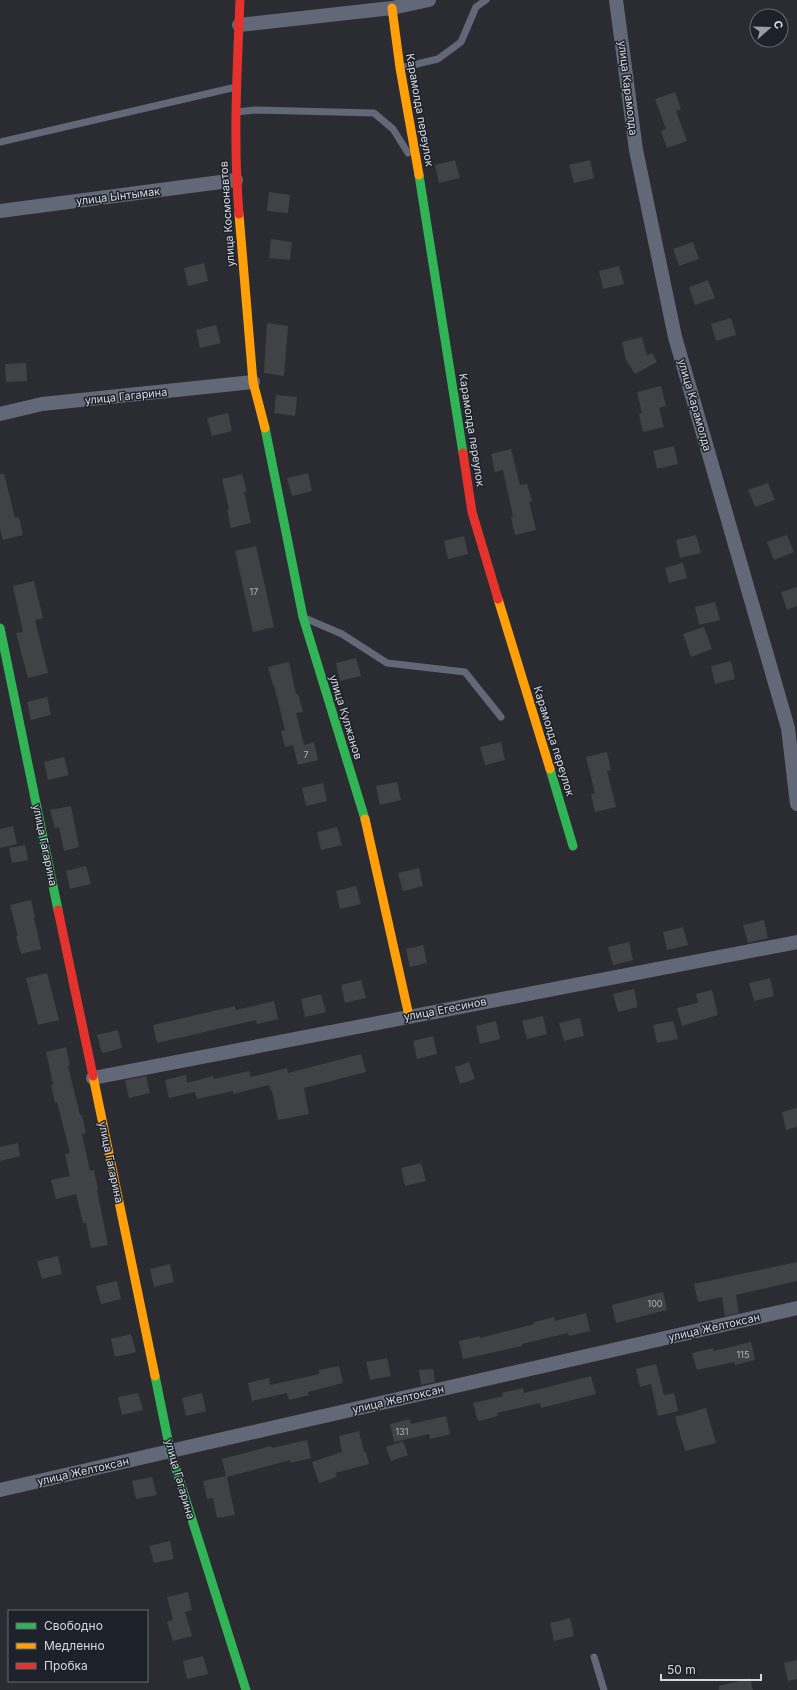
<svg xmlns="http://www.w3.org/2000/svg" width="797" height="1690" font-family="Inter,sans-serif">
<rect width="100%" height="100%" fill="#2a2c31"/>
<path fill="#404246" d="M675 92 681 109 676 111 687 141 667 148 661 131 666 129 655 99Z
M455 160 460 178 439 183 435 165Z
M590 160 594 178 574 183 569 165Z
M269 192 290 195 288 213 267 211Z
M271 239 292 242 290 260 269 258Z
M693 242 699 259 679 266 673 249Z
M204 263 208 281 188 286 184 268Z
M619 266 624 284 603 289 599 271Z
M708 280 715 298 695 305 689 287Z
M731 318 736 335 716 341 711 324Z
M267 323 288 326 284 376 264 373Z
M216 325 221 343 200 348 196 330Z
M642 337 647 356 652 353 657 362 635 374 626 360 622 342Z
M26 363 27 381 6 382 5 364Z
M661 386 666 406 659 408 664 427 643 432 639 414 642 413 637 392Z
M276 395 297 397 295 416 274 413Z
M228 413 232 431 212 436 207 418Z
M674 446 678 464 657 469 653 451Z
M511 449 520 485 527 484 532 501 529 502 536 530 515 535 511 517 513 516 503 470 495 472 491 454Z
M308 473 312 491 292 496 287 478Z
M0 474H4L15 518 19 517 23 535 3 540 0 529Z
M242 474 247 492H244L251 523 231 528 227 510 229 509 222 479Z
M768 483 775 500 755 507 748 490Z
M696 535 701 553 680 558 676 540Z
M787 535 794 552 774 560 767 542Z
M464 536 468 554 448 559 444 541Z
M256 546 274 627 253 632 235 551Z
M683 563 687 578 669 583 665 568Z
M34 581 43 618 35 620 48 673 28 678 16 633 23 632 13 586Z
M797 587V606L787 610 781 592Z
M715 602 720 620 699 625 695 607Z
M704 627 712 649 691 657 683 634Z
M356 658 361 676 340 681 336 663Z
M731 661 735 679 715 684 711 666Z
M289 662 296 694H298L303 712 296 713 304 745 314 742 318 760 298 765 293 745 285 747 281 731 285 730 274 685H273L268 667Z
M47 697 51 715 31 720 27 702Z
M501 742 505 760 485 765 480 747Z
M607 752 611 770 607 771 616 807 595 812 591 794 595 793 586 757Z
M64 757 69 775 48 780 44 762Z
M397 782 401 800 380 805 376 786Z
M323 783 327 801 306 806 302 788Z
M71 806 79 847 64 851 59 827 55 828 50 810Z
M13 826 17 844 0 848V829Z
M337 827 342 845 321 850 317 832Z
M25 845 28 860 12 863 9 848Z
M86 866 91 884 70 889 66 871Z
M419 868 423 886 403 891 398 873Z
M356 886 361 904 340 909 336 891Z
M31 900 35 918H34L41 949 21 954 16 936H18L10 905Z
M764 920 768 938 748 943 743 925Z
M683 927 688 945 667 950 663 932Z
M629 942 633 960 613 965 608 947Z
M423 945 427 963 410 967 406 949Z
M47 973 59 1020 38 1025 26 978Z
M770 978 774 996 754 1001 749 983Z
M361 980 366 998 345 1003 341 985Z
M634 989 638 1007 618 1012 613 994Z
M712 990 718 1015 682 1026 677 1008 698 1003 696 994Z
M321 994 326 1012 305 1017 301 999Z
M274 1001 278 1019 257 1024 256 1020 157 1043 153 1025 235 1006 236 1010Z
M543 1016 547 1034 527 1039 522 1021Z
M580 1018 584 1036 564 1041 559 1023Z
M496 1021 500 1039 480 1044 476 1026Z
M673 1021 678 1039 657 1043 653 1025Z
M118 1030 122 1048 102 1053 97 1035Z
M433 1036 437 1054 417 1059 413 1041Z
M66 1047 70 1065 68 1066 80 1115H82L86 1133 82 1134 90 1171 94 1170 98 1189 97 1190 108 1245 91 1248 86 1223H83L76 1194 56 1199 51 1180 70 1176 65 1154 70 1153 57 1102 55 1103 51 1085 53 1084 46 1052Z
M361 1054 366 1072 304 1088 309 1114 278 1120 272 1091H271L269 1085 233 1094V1091L197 1099 195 1092 169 1098 165 1080 186 1075 187 1083 213 1076 214 1079 249 1071 251 1077 287 1068 288 1073Z
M469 1062 475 1079 460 1084 455 1067Z
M146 1076 150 1093 129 1098 125 1080Z
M797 1108V1127L786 1130 782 1112Z
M18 1143 20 1156 0 1161V1147Z
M421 1163 426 1181 405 1186 401 1168Z
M58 1256 62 1274 42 1279 37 1261Z
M797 1262V1281L736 1295 739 1313 725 1316 722 1297 698 1302 694 1284Z
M170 1264 174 1282 154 1287 150 1269Z
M117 1281 121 1299 101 1304 96 1286Z
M663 1292 667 1310 616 1323 612 1305Z
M586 1313 590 1331 569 1336 568 1333 522 1344V1346L463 1359 459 1341 480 1336V1338L534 1324V1322L554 1317 555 1321Z
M131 1334 136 1352 115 1357 111 1339Z
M751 1342 755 1360 735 1365 734 1362 697 1370 692 1353 713 1348 714 1351Z
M387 1358 391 1376 370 1380 366 1362Z
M656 1364 664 1395 674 1393 678 1411 658 1416 651 1384 640 1387 636 1369Z
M339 1366 343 1383 308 1392 309 1395 289 1400 287 1393 252 1401 248 1383 269 1378 270 1385 319 1374V1370Z
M433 1369 435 1382 421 1385 419 1370Z
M591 1376 596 1394 541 1408 540 1403 497 1413 498 1416 478 1421 473 1403 503 1396 502 1393 523 1388 524 1393Z
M138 1393 143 1410 122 1415 118 1397Z
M202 1393 206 1411 186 1416 182 1398Z
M706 1408 716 1443 685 1451 675 1417Z
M446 1416 450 1434 430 1439 429 1434 394 1442 390 1424 410 1419 411 1424Z
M359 1431 364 1452H366L369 1464 335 1473 337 1477 319 1483 312 1462 342 1452 339 1436Z
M307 1440 311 1458 291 1463 290 1460 227 1477 235 1515 217 1518 213 1498 207 1499 203 1481 226 1476 222 1459 271 1446 272 1448Z
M403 1441 408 1455 391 1461 386 1447Z
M152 1477 157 1495 136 1499 132 1481Z
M170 1541 174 1559 154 1563 149 1546Z
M188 1592 192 1610 185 1612 192 1636 173 1641 167 1622 173 1620 167 1597Z
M570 1618 574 1636 554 1641 550 1623Z
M203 1656 208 1674 187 1679 183 1661Z
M797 1660V1679L788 1681 784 1663Z
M750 1678 753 1690H719V1686Z"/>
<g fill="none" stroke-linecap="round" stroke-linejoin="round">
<path stroke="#626878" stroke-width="7" d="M400 68 438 59 461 42 476 7 486 0
M237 112 255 110 374 113 393 129 408 153
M0 142 236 87
M307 619 342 634 387 663 465 672 501 717
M594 1657 604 1690"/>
<path stroke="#626878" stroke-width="14" d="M616 0 636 150 675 337 788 728 797 804
M239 25 392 8 429 0
M0 211 236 180
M0 414 42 404 253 382
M93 1078 797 942
M0 1490C265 1429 531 1370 797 1308"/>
<path stroke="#30b455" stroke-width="9" d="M419 175 463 453
M265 428 303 617 365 819
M0 628 58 910
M550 769 573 846
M155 1376 170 1450 246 1690"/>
<path stroke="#ff9f0a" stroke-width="9" d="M392 8 400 68 419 175
M239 214 253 382 265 428
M498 599 550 769
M365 819 409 1016
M93 1076 155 1376"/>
<path stroke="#e5322d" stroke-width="9" d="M239 214C233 142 237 71 240 0
M463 453 472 512 498 599
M58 910 93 1076"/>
</g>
<g text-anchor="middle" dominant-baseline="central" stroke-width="3" stroke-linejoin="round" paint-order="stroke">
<g font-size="9" fill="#b0b3b9">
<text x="254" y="591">17</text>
<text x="306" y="754">7</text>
<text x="655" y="1303">100</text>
<text x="743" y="1354">115</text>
<text x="402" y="1431">131</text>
</g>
<g font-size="11" fill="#d6d9df" stroke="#1d212a">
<text transform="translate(628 88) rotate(83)">улица Карамолда</text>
<text transform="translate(420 110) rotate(80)">Карамолда переулок</text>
<text transform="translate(118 196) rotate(-7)">улица Ынтымак</text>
<text transform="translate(227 214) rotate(-94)">улица Космонавтов</text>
<text transform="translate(126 396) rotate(-6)">улица Гагарина</text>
<text transform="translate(695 405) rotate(74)">улица Карамолда</text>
<text transform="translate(472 430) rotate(81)">Карамолда переулок</text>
<text transform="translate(346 717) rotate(73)">улица Кулжанов</text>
<text transform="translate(554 741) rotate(73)">Карамолда переулок</text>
<text transform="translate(45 845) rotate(78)">улица Гагарина</text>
<text transform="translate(445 1009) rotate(-11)">улица Егесинов</text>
<text transform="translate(111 1162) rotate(78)">улица Гагарина</text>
<text transform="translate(714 1327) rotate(-13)">улица Желтоксан</text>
<text transform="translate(398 1399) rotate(-13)">улица Желтоксан</text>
<text transform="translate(83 1471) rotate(-13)">улица Желтоксан</text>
<text transform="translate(180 1479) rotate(74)">улица Гагарина</text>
</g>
</g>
<rect x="8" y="1610" width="140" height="72" fill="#1d212a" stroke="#676b72"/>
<rect x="16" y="1623" width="20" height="6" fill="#30b455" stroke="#676b72"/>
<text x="44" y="1630" font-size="12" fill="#d6d9df">Свободно</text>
<rect x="16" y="1643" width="20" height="6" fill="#ff9f0a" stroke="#676b72"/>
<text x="44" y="1650" font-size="12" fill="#d6d9df">Медленно</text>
<rect x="16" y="1663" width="20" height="6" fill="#e5322d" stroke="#676b72"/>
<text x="44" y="1670" font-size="12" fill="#d6d9df">Пробка</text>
<g transform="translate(769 28) rotate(70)"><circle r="19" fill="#1d212a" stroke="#676b72"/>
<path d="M0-3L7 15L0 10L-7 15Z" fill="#9a9ca2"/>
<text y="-6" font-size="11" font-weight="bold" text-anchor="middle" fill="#d6d9df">С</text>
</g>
<path d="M661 1674v6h100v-6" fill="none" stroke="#d6d9df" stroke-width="2"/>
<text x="667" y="1674" font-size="12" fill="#d6d9df" stroke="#1d212a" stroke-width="3" paint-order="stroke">50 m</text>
</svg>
